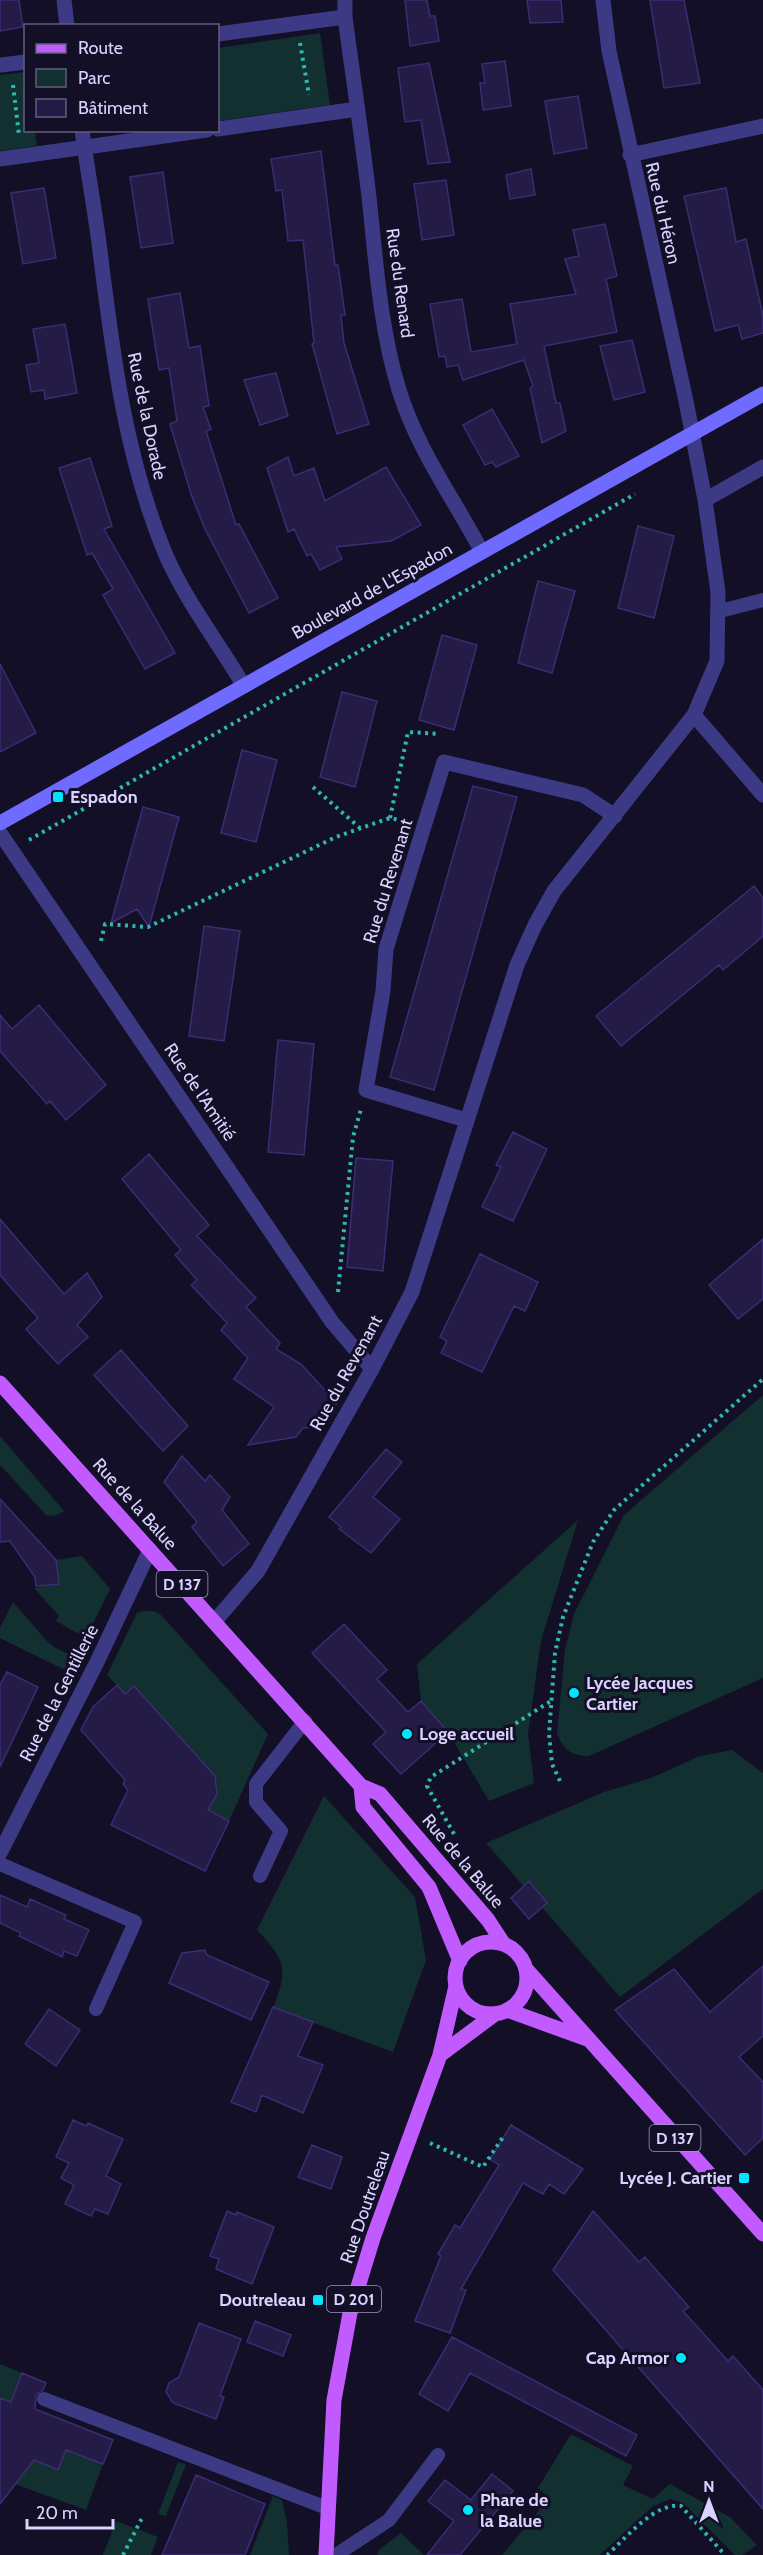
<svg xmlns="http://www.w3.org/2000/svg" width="763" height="2555" font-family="Cabin,sans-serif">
<rect width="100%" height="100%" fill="#130f26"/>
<path fill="#12302f" d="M320 33 330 105 218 121V48Z
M25 72 26 130 35 131 37 146 0 151V75Z
M763 1395V1678L589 1756C572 1756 563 1750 557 1733L565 1650 574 1614 624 1515Z
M0 1436 64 1511 55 1516 46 1515 0 1465Z
M578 1520 541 1641 528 1734 534 1783 489 1801 448 1732 421 1701 417 1664Z
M82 1556 110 1589 86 1638 56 1621 59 1616 34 1588 59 1583 56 1560Z
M13 1602 46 1640 54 1647 77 1658 71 1673 0 1638V1628Z
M144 1611H154L161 1615 268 1734 229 1821 208 1810 217 1794 134 1687 125 1694 107 1675 137 1613Z
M732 1750 763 1773V1889L620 1997 486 1843 604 1792 651 1778 700 1756Z
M324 1796 415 1897 426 1960 393 2052 273 2008C289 1968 285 1960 257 1930Z
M0 2364 22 2373 14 2394 18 2405 0 2398Z
M571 2434 633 2466 623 2485 653 2499 670 2484 730 2517 757 2545 742 2555H735L683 2503 671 2499 653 2506 600 2555H502L549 2498 538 2488Z
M0 2437 58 2469 68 2445 82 2456 103 2464 86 2510 15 2484Z
M178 2462 186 2464 166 2516 158 2514Z
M273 2496 282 2500 287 2522 289 2555H250Z
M116 2521 158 2537 151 2555H103Z
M401 2533 424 2555H377L380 2549Z"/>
<path fill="#241b47" stroke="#3b2d73" stroke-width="1.5" d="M0 0H19L23 27 0 31Z
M405 0H427L430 16H435L439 41 410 46Z
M527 0H561L563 22 530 23Z
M650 0H684L700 83 664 88Z
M505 61 511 106 483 110 480 83H485L482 64Z
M429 63 450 162 428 164 421 120 405 122 398 68Z
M578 96 587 148 554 154 545 101Z
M321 151 335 265H338L345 315H341L344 343 369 424 337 434 312 344 314 343 303 240 288 241 282 190 276 191 271 159Z
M531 169 535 195 510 199 506 175Z
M163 172 173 243 141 248 130 177Z
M446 180 454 235 422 240 414 184Z
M44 188 56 258 23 264 11 193Z
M726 188 736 242 746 239 763 316V333L742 339 738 325 715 331 684 196Z
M605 224 617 276 606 279 617 332 544 346 556 403H560L566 431 542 443 530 388 533 386 524 360 463 380 458 365 447 367 445 356 439 357 430 304 462 299 471 352 517 344 510 304 576 294 565 259 579 256 573 230Z
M180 293 189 348 200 346 209 406 203 407 211 429 206 431 236 525 239 524 278 598 249 613 205 529 191 494 170 424 177 421 169 368 159 370 148 299Z
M65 324 77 393 45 399 44 390 31 392 26 365 39 363 33 329Z
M632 340 645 392 614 400 600 346Z
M276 373 288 416 260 425 244 380Z
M492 409 519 456 496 467 492 462 485 465 463 425Z
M288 457 294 476 314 468 325 501 386 467 421 525 391 541 336 547 342 559 320 570 311 554 307 556 294 529 288 532 267 468Z
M90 458 112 526 104 529 175 653 145 669 103 595 113 589 92 553 87 555 59 468Z
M638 526 674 536 654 618 618 608Z
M538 581 575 591 552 673 518 663Z
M442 635 477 645 454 730 419 720Z
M0 664 36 733 0 752Z
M342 692 377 701 355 787 320 777Z
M242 750 277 760 256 842 221 833Z
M473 786 517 797 434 1090 390 1077Z
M143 807 179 817 149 927 137 909 111 923Z
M754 886 763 898V936L723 970 719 965 621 1046 596 1016Z
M204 926 240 931 224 1041 189 1036Z
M39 1005 106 1085 66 1120 50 1101 47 1104 0 1051V1015L12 1029Z
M278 1040 314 1044 304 1155 268 1152Z
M513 1132 547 1149 513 1221 482 1207 501 1167 496 1165Z
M149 1154 209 1225 197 1236 256 1298 246 1307 280 1343 276 1349 301 1364 337 1403 324 1426 303 1428 296 1437 248 1445 274 1407 234 1379 248 1358 221 1330 227 1323 191 1285 197 1280 175 1255 181 1250 122 1179Z
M356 1158 393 1161 383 1271 347 1267Z
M0 1219 64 1294 87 1273 102 1297 77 1325 88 1337 58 1364 26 1329 38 1318 0 1275Z
M763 1239V1299L738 1319 709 1285Z
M480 1254 538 1282 525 1311 514 1306 482 1372 441 1353 447 1341 440 1337Z
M121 1350 188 1426 163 1451 94 1375Z
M386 1449 402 1462 373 1497 400 1519 371 1553 339 1529 341 1527 329 1517Z
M182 1456 205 1481 210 1475 230 1497 222 1510 249 1544 223 1566 192 1527 197 1522 164 1482Z
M0 1499 56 1560 59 1584 36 1586 35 1577 10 1541 0 1542Z
M344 1624 387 1670 377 1679 408 1712 421 1701 448 1732 401 1774 373 1744 386 1732 312 1653Z
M7 1672 38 1687 0 1767V1685Z
M117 1685 125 1694 134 1686 215 1776 217 1794 208 1810 229 1821 205 1871 111 1825 128 1790 123 1784 125 1780 81 1730 93 1707Z
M529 1881 547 1903 529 1919 511 1898Z
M0 1895 27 1907 30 1899 66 1915 64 1919 89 1930 77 1956 64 1951 62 1957 19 1936 21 1933 0 1923Z
M205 1950 207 1955 269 1982 251 2020 169 1983 182 1953Z
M763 1966V2036L739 2057 763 2082V2138L745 2155 615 2010 674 1969 710 2012Z
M273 2007 313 2022 298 2056 323 2065 303 2113 262 2095 256 2112 231 2102Z
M49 2009 80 2030 56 2066 25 2044Z
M73 2120 86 2126 88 2123 123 2139 106 2176 121 2184 108 2214 95 2209 91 2216 65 2204 74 2185 61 2178 69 2163 56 2157Z
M511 2125 583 2169 564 2194 549 2184 543 2194 523 2183 461 2289 466 2290 450 2333 415 2321 441 2256 438 2254 455 2225 460 2228 499 2165 490 2159Z
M312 2145 342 2157 331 2189 298 2177Z
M227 2211 236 2215 237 2212 274 2227 252 2284 216 2269 219 2259 210 2256Z
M593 2211 639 2262 645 2257 657 2271 689 2307 683 2311 728 2361 733 2356 763 2390V2509L553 2270Z
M255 2321 291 2335 283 2356 247 2342Z
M199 2323 241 2339 220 2396 224 2397 216 2419 173 2403 166 2392 169 2383 179 2377Z
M452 2337 637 2435 626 2456 470 2373 448 2411 419 2394Z
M22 2373 46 2383 43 2390 36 2395 35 2409 113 2440 103 2464 66 2450 58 2470 34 2460 0 2504V2398L11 2402Z
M492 2474 513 2491 460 2555H427L454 2521 428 2501 445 2480 471 2500Z
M196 2475 265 2504 245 2555H162Z"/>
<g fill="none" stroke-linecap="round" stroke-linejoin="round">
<path stroke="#2fb8b0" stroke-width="4" stroke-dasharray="3 4.5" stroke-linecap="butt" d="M300 43 309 95
M13 85 19 135
M313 787 360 828
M390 818 408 732 440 734
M29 840 635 494
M101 941 105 924 148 927 336 837 390 818 403 821
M338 1292 353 1137 361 1109
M560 1781 552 1764 549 1734 555 1653 563 1617 593 1542 614 1510 763 1379
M454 1834 427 1786 431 1777 551 1701
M430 2143 483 2167 503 2137
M123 2555 142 2518
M607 2555C626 2538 655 2502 681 2506L725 2555"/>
<path stroke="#3d3a85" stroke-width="14" d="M720 611 763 600
M0 1864 135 1922 96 2009
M260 1876 281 1831 256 1802V1784L305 1721
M44 2399 327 2508
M336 2555 389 2520 438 2455"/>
<path stroke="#3d3a85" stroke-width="15" d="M64 0 67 26
M345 0V17C353 77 362 137 369 197 376 262 380 328 399 390 417 449 454 499 482 552
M218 34 345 17
M0 65 26 62
M218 129 357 109
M82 130C87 168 94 205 99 243 112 348 124 454 165 553 185 600 218 642 244 686
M630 155 763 126
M0 159 207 130
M705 500 763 467
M694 715 763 795
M0 833 332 1322 372 1369
M466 1120 366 1090 383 991 386 949 444 762 583 795 615 816
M215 1621 258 1571 372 1369 412 1292 517 965 535 925 554 891 694 715 717 661 718 592 705 500 686 401 609 51 603 0
M0 1853 97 1662 150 1550"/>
<path stroke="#6f6bff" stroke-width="15" d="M0 823 763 394"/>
<path stroke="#c25bff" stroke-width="15" d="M0 1383 361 1786 380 1794 488 1920 503 1943
M361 1786 363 1807 429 1887 460 1961
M455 1978a36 36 0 1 1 72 0a36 36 0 1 1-72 0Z
M526 1969 763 2234
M507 2010 587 2039
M440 2055 495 2014
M326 2555 334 2400 350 2313 373 2238 440 2055 456 1986"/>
</g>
<g fill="#00e5ff" stroke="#130f26" stroke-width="2">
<rect x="52" y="791" width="12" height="12" rx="3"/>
<circle cx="574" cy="1693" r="6"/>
<circle cx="407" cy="1734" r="6"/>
<rect x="738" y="2172" width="12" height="12" rx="3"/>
<rect x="312" y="2294" width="12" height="12" rx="3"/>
<circle cx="681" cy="2358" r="6"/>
<circle cx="468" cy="2510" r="6"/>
</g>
<g text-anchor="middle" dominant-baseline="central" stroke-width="6" stroke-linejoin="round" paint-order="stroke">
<g fill="#130f26" stroke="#9e99be" stroke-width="1.5">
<rect x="156.5" y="1571" width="51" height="26" rx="4.5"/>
<rect x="649.5" y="2125" width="51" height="26" rx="4.5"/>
<rect x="327" y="2286" width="54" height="26" rx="4.5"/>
</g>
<g font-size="16" font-weight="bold" fill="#d9d4ff">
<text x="182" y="1584">D 137</text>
<text x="675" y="2138">D 137</text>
<text x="354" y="2299">D 201</text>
</g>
<g font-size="18" fill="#d9d4ff" stroke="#130f26">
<text transform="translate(663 213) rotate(77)">Rue du Héron</text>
<text transform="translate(400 283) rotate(82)">Rue du Renard</text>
<text transform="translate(147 416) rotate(78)">Rue de la Dorade</text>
<text transform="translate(372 591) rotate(-29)">Boulevard de L'Espadon</text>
<text transform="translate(388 881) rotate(-73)">Rue du Revenant</text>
<text transform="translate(200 1092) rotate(56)">Rue de l'Amitié</text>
<text transform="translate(346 1373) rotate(-61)">Rue du Revenant</text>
<text transform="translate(135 1504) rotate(48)">Rue de la Balue</text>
<text transform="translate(59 1693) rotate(-63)">Rue de la Gentillerie</text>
<text transform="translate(463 1861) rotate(50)">Rue de la Balue</text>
<text transform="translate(365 2207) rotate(-71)">Rue Doutreleau</text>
</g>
<g font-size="18" font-weight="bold" fill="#d9d4ff" stroke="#130f26" text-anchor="start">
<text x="70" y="797">Espadon</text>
<text x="586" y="1683">Lycée Jacques<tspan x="586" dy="21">Cartier</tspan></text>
<text x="419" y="1734">Loge accueil</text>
<text x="732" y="2178" text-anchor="end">Lycée J. Cartier</text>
<text x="306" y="2300" text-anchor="end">Doutreleau</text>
<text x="669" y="2358" text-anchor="end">Cap Armor</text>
<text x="480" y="2500">Phare de<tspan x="480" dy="21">la Balue</tspan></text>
</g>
</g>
<rect x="24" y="24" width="195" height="108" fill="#130f26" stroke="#625e7d" stroke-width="1.5"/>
<rect x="36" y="44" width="30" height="9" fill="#c25bff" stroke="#625e7d" stroke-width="1.5"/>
<text x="78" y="54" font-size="18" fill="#d9d4ff">Route</text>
<rect x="36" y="69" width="30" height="18" fill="#12302f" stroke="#625e7d" stroke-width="1.5"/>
<text x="78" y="84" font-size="18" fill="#d9d4ff">Parc</text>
<rect x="36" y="99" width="30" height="18" fill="#241b47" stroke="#625e7d" stroke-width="1.5"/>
<text x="78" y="114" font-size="18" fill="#d9d4ff">Bâtiment</text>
<g transform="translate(709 2501)" stroke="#130f26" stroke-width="4.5" paint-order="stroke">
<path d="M0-4.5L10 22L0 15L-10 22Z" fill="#d9d4ff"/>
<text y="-9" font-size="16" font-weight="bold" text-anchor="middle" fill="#d9d4ff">N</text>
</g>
<path d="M27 2519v9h86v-9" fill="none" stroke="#d9d4ff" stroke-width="3"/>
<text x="36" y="2519" font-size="18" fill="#d9d4ff" stroke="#130f26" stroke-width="4.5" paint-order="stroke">20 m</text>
</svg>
